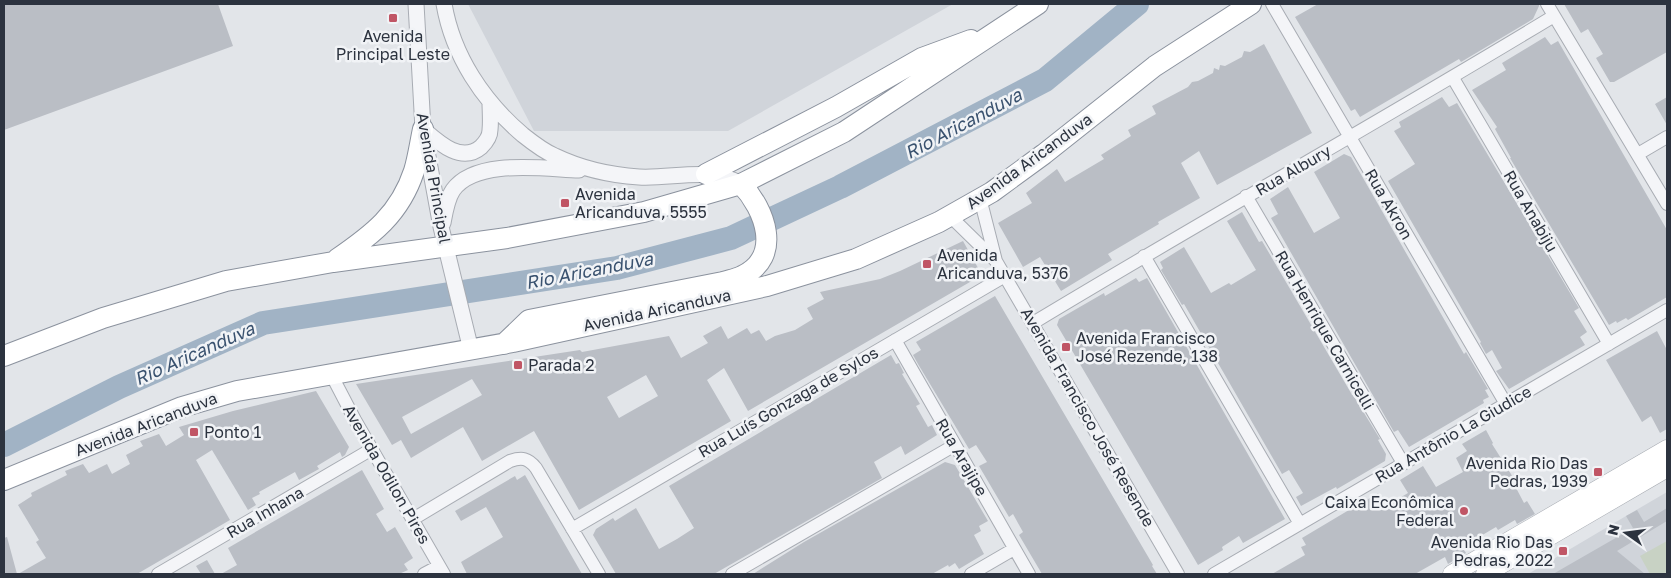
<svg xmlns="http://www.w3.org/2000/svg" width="1671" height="578" font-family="'Golos Text',sans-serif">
<rect width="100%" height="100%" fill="#e2e5e9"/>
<path fill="#d0d4da" d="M468 4H953L728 131H534Z
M1667 492V574H1528L1626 516Z"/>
<path fill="#c8d2c4" d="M1667 541V574H1650L1640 556Z"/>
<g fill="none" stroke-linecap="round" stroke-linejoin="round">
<path stroke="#a1b3c5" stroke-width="24" d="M4 445 119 387 263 323 617 268 731 238 840 187 1045 80 1137 4"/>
</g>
<path fill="#babec5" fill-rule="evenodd" d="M4 4H218L233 46 4 130Z
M1318 4H1539V6L1533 19 1461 62 1459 59 1360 117 1355 109 1351 111 1295 17Z
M1564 4H1667V52L1614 82H1610L1596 58 1603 54 1588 29 1581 33Z
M1545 37 1551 45 1558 41 1667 230V297L1628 320 1626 318 1617 323 1616 321 1609 325 1510 158H1511L1495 129 1497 127 1472 90 1506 70 1502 63Z
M1264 44 1312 133 1217 185 1199 151 1181 163 1200 198 1158 222 1159 224 1108 254 1112 260 1061 291 1040 257 1023 267 998 223 1032 203 1026 193 1057 169 1065 182 1104 159 1101 155 1131 136 1128 130 1156 114 1152 106 1188 87 1192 82 1198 81 1213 73 1214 68 1219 70 1220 65 1225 66 1242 57 1244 51 1250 52Z
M1442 97 1449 107 1457 103 1579 308 1574 311 1587 332 1580 337 1585 345 1509 389 1496 371 1502 368 1492 350 1486 354 1480 343 1481 342 1388 181 1415 164 1394 131 1401 127 1399 122Z
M1667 97V125L1655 104Z
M1344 154 1351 157 1464 354 1466 352 1488 389 1485 390 1489 397 1483 400 1484 403 1409 447 1398 430 1394 432 1271 218 1278 214 1270 199 1288 187 1314 233 1340 218 1314 172Z
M1242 212 1259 242 1262 241 1351 393 1352 395H1353L1380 439 1378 440 1386 454 1385 461 1337 489 1336 487 1301 506 1296 497 1303 493 1289 470 1282 474 1184 304 1182 305 1161 270 1163 268 1160 262 1184 247 1211 293 1229 283 1231 285 1256 270 1227 221Z
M963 241 982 275 748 411 724 368 707 380 731 421 579 510 534 431 482 461 463 427 411 458 401 440 392 445 356 384 580 350 582 352 669 336 681 358 708 343 703 336 721 326 728 339 747 328 751 334 759 330 766 341 775 336 795 330 813 319 807 308 824 299 820 292 880 279 900 271ZM646 375 658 396 619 418 607 397ZM472 379 482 395 411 434 402 417Z
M1136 278 1139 282 1147 278 1285 519 1243 543 1239 536 1222 547 1223 550 1198 565 1057 325 1059 319 1104 293 1105 296Z
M995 296 1153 565 1152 566 1157 574H1042L1019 535 1023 532 1013 514 1009 517 979 466 987 462 976 445 969 449 918 364 913 355 921 350 916 342Z
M1657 331 1667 350V429L1660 433 1651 416 1642 422 1606 360Z
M891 355 896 364 899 363 904 373 902 374 920 404 916 406 928 427 932 425 937 435 905 455 901 446 874 462 882 478 714 574H616L593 535 596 529 613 518 615 521 636 508 659 549 677 539 694 528 669 486Z
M316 391 349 447 345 455 342 457 340 452 317 466 319 469 299 480 295 472 259 492 260 494 252 498 256 505 248 510 212 450 196 460 230 520 137 574H18L46 558 36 542 39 540 18 505 32 496 31 493 67 475 65 471 83 464 89 473 107 464 112 474 130 464 126 455 143 446 140 441 159 434 166 446 184 435 179 427 233 411Z
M1486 430 1493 443 1492 444 1516 482 1514 484 1524 503 1527 501 1535 514 1517 524 1515 520 1498 530 1496 527 1462 547 1466 553 1448 564 1445 557 1415 574H1272L1305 555 1301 547 1306 545 1302 538 1354 507V508L1378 493 1386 506 1408 493 1400 480 1423 466 1436 487 1463 472 1456 458 1467 451 1462 444Z
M945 462 955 465 988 521 979 526 981 531 974 535 984 554 959 569 955 563 949 567 948 565 932 574H753L804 542Z
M362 470 384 509 376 514 387 532 395 527 413 558 404 564 408 570 399 574H221L237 565 228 548Z
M525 475 582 574H467L461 562 503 537 486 507 461 521 455 511 515 476 517 480Z
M1667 508V521L1617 551 1645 574H1553L1633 528 1626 516 1637 510 1644 522Z
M7 537 17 574H4V538Z
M207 560 215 574H201L196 566Z"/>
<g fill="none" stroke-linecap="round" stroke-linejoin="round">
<g stroke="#a8acb3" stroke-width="14">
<path id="minor" d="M1272 4 1506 404
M1547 4 1667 204
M1453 78 1609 344
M1638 154 1667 137
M1246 196 1403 463
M980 198 996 261
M950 216 996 261 1178 574
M1144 256 1300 524
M1033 323C1205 219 1381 121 1554 16
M895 340 1029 574
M331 374 355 420 444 574
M413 519 510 461C522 457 528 458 536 468L599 574
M572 529 1005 276
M158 574 372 449
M424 574 439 566
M732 574 955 445
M971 574 1014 549
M1214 574 1667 310"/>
</g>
<g stroke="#a8acb3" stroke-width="17">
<path id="tertiary" d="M416 4 423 129 441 227 471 350
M444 4C453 56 483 101 523 135 533 143 543 151 555 156 582 169 609 175 639 177 673 179 710 166 741 184
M423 129C438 142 461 164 481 147 486 142 490 137 490 130 491 121 490 111 490 102
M443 223C445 212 447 199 453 190 476 158 545 169 579 170"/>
</g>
<g stroke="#a8acb3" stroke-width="19">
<path id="secondary" d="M1452 574 1667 449
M1485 574 1667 468"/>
</g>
<g stroke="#8b929e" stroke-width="22">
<path id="trunk" d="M706 174 836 107 922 58 971 40
M337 259C372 235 400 214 414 171 418 158 420 143 423 129
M504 344 529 320 723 282C729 280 736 279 742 276 783 257 765 209 741 184
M4 356 103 318 226 281 333 262 507 238 644 212 741 184 844 132 1038 4
M4 480 182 407 237 391 513 342 767 286 856 259 939 222 992 192 1044 154 1155 66 1251 4"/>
</g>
<use href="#minor" stroke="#f4f5f8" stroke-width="12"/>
<use href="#tertiary" stroke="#f4f5f8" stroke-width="15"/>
<use href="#secondary" stroke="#fff" stroke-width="18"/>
<use href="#trunk" stroke="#fff" stroke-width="20"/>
</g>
<g fill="#c05565" stroke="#f1f3f6" stroke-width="2">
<rect x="388" y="13" width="10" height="10" rx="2.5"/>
<rect x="560" y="198" width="10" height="10" rx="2.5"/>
<rect x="922" y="259" width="10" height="10" rx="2.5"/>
<rect x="1061" y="342" width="10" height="10" rx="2.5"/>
<rect x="513" y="360" width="10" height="10" rx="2.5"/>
<rect x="189" y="427" width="10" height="10" rx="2.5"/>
<rect x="1593" y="467" width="10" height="10" rx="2.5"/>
<circle cx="1464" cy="511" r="5"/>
<rect x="1558" y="546" width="10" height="10" rx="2.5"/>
</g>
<g text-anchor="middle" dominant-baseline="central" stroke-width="5" stroke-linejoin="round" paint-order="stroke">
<g font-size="16" fill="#2c333f" stroke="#f1f3f6" text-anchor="start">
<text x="393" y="36" text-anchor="middle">Avenida<tspan x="393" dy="18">Principal Leste</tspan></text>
<text x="575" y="194">Avenida<tspan x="575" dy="18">Aricanduva, 5555</tspan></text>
<text x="937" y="255">Avenida<tspan x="937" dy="18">Aricanduva, 5376</tspan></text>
<text x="1076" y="338">Avenida Francisco<tspan x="1076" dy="18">José Rezende, 138</tspan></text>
<text x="528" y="365">Parada 2</text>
<text x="204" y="432">Ponto 1</text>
<text x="1588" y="463" text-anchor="end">Avenida Rio Das<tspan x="1588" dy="18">Pedras, 1939</tspan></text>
<text x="1454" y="502" text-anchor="end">Caixa Econômica<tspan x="1454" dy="18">Federal</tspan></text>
<text x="1553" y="542" text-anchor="end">Avenida Rio Das<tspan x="1553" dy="18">Pedras, 2022</tspan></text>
</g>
<g font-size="16" fill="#2c333f" stroke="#f1f3f6">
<text transform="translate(1029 161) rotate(-36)">Avenida Aricanduva</text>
<text transform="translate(1293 170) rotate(-30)">Rua Albury</text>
<text transform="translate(434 178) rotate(80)">Avenida Principal</text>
<text transform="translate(1389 204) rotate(60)">Rua Akron</text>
<text transform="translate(1531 211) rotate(60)">Rua Anabiju</text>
<text transform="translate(657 310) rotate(-12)">Avenida Aricanduva</text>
<text transform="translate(1325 330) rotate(60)">Rua Henrique Carnicelli</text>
<text transform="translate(788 402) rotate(-30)">Rua Luís Gonzaga de Sylos</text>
<text transform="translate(1088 417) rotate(60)">Avenida Francisco José Resende</text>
<text transform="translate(146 424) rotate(-21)">Avenida Aricanduva</text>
<text transform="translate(1453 434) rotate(-30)">Rua Antônio La Giudice</text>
<text transform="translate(962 457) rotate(60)">Rua Arajipe</text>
<text transform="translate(387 474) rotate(60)">Avenida Odilon Pires</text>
<text transform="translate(265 512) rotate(-30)">Rua Inhana</text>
</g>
<g font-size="18" font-style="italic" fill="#3a526f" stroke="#f1f3f6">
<text transform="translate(963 123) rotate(-28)">Rio Aricanduva</text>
<text transform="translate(589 270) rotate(-11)">Rio Aricanduva</text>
<text transform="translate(194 353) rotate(-24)">Rio Aricanduva</text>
</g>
</g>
<rect width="1671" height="578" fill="none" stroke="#2c333f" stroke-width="10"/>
<g transform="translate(1626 533) rotate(284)" stroke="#f1f3f6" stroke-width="4" paint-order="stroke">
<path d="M0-4L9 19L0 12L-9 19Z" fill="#2c333f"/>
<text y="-8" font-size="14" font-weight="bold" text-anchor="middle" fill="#2c333f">N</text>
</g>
</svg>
